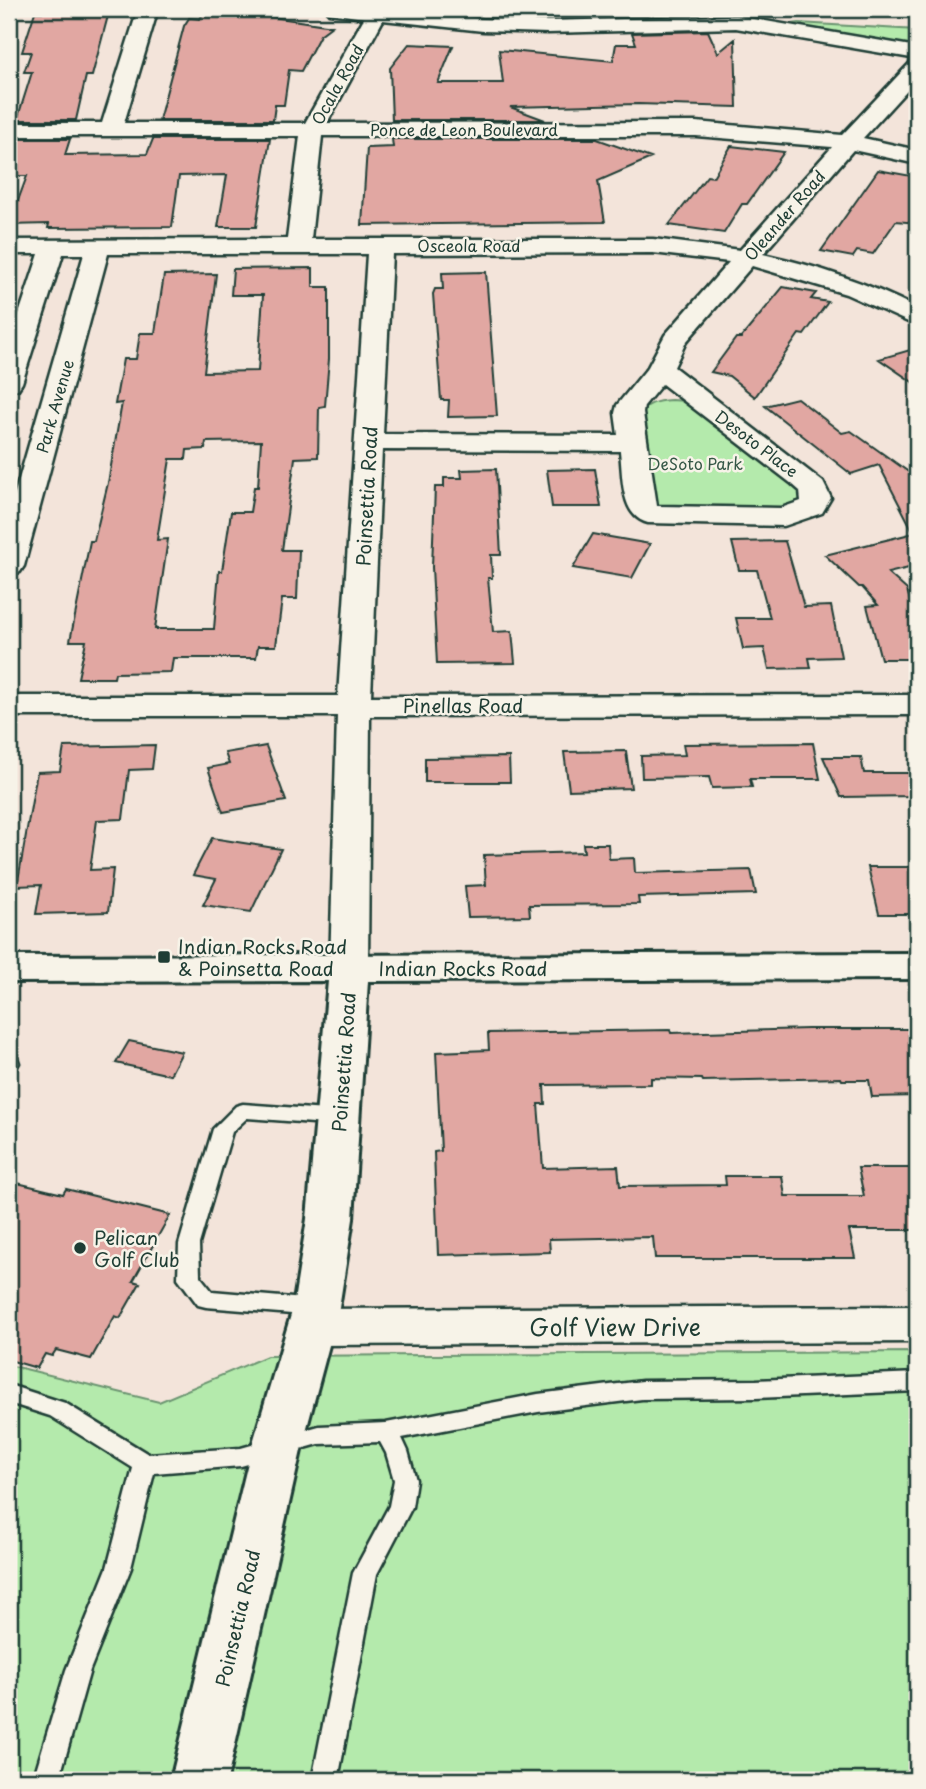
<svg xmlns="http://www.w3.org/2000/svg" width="926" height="1789" font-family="'Playpen Sans',sans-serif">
<rect width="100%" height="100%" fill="#f3e4da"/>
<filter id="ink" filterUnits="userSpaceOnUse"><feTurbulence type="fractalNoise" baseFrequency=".0143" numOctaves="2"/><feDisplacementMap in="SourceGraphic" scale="14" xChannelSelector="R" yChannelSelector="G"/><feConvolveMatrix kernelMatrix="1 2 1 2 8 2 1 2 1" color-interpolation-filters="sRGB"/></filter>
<g filter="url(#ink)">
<path fill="#b4eaac" stroke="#6a9470" stroke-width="2" d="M799 23 917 30V49L790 28 785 25Z
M671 400 686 401 808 495 792 511 658 508 652 502 638 417C646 403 656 401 671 400Z
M917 1352V1780H9V1365L159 1402 267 1356Z"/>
<path fill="#e1a7a2" stroke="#1f3d34" stroke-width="2" fill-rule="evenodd" d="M621 9H698L700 14 625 16Z
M205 10 260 13 259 15 332 26 320 35 301 71 289 70 284 105H275L273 120H159L184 26 189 18 200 19Z
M35 12H109L92 76H86L76 120H17L32 72H24L31 52H22Z
M708 31 718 53 735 39 737 107 638 104 510 107 545 120H392L390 68 409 44 453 46 438 83H503L499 50 613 61 616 44H636L632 33Z
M11 139H70L65 155 147 154 153 139H270L256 227H218L227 175 179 176 172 227 48 228 49 224 9 225 27 176H9Z
M392 139H597L651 158 598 181 605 222 362 225 367 148 393 147Z
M731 146 784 152 747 204H742L724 233 669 225 707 176 713 177Z
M878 170 917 177V223L896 221 873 254 857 251 853 257 821 251Z
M313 268V287H329V359L325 406 319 407 318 457 295 458 282 550H299L297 599H282L276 646H258L256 658H173L171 672 115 673 114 678H78L86 641H70L90 541H94L108 483 122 403 115 404 123 359H136L140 333H155L164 275 216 274 204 372 258 371 263 295H231L233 269ZM261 441 258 487H254L250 512H231L222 571H219L214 629H155L168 539 157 540 170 459H186L187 450 205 449 206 442Z
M486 272 497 416 448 417 449 400H441L433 294 435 289H443L442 273Z
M783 287 816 293 811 299 828 302 804 335 799 334 755 397 729 376 711 372 736 338H741Z
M917 348V385L879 359Z
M797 398 842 433 851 431 917 478V566L888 573 907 590 917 626V659H881L867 606 878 605 862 587H859L825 555 914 533 879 465 851 474 765 406Z
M496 469 501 555H491L492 578H488L493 632 512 631 515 663 437 664 432 567 435 487H444V478H462L461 470Z
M595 469 601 507H552L547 470Z
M593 534 650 544 632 578 573 568Z
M785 541 804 607 831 606 841 657 809 658 811 668 769 669 764 648 743 649 736 618H770L757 570H739L732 542Z
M813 743 820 779H750L752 787 712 788 709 777 642 778 641 756 685 755 683 744Z
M155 745 152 769 129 770 123 819 97 820 90 870 113 869 108 912 36 914 41 885 17 886 37 772 60 771 64 747Z
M266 746 286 801 223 812 208 768 229 764 225 753Z
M626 751 631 788 569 790 564 752Z
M509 757 510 782H425V758Z
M823 757H861L864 773H917V796L841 797Z
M212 838 281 849 251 912 203 905 216 879 193 875Z
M583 844H608L609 859 634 858 635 873 751 870 756 894 638 897 639 904 529 905 530 916 468 917 465 886 486 885 484 855 584 852Z
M868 867H917V914H879Z
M808 1029H917V1096L872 1097 869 1080H842L841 1078 703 1081 702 1079 651 1078V1084L544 1085 545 1104H538L543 1168 618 1166 620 1186 726 1185 725 1176H782L785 1196H864L858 1168H917V1230H849L855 1258H655L653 1237 549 1239 550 1252 438 1255 434 1152 441 1151 436 1052 489 1050 488 1033 670 1030 671 1033Z
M129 1041 182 1052 170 1075 116 1063Z
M9 1181 63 1194 66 1189 170 1215 133 1281 140 1283 120 1318 115 1316 91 1359 56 1350 52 1356 45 1354 37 1368 9 1360Z"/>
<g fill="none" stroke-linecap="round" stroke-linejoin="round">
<g stroke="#1f3d34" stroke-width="5">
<path id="service" d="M9 1052 16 1054 19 1063 16 1068 9 1070Z
M243 1104 340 1111 347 1113 350 1118 347 1123 340 1125 247 1118 232 1132 199 1244 200 1276 212 1291 316 1300 324 1302 327 1308 324 1314 316 1316 206 1307 198 1305 178 1278 179 1244 213 1129 236 1106Z
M917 1373V1391L756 1398 642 1399 538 1412 402 1438 408 1451 416 1480 412 1507 377 1574 338 1780H312L353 1573 389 1506 394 1480 386 1453 380 1442 319 1444 241 1466 154 1473 131 1568 90 1670 59 1780H33L66 1670 107 1568 133 1468 50 1416 9 1403V1385L65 1403 148 1454 241 1448 319 1426 386 1423 538 1394 642 1381 756 1380Z"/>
</g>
<g stroke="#1f3d34" stroke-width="5">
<path id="minor" d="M138 9H158L124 123H305L364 18 329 13 326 9H389L483 19 548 21 736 16 917 47V59L736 28 548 33 483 31 383 20 327 123 696 122 842 135 910 63 917 61V79L863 138 917 150V164L853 150 763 254C817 266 868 283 917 308V326L846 294 752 266 686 342 674 367 823 482 831 498 822 513 784 526 648 523C620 516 623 476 620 451L382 450 371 696 917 695V715L370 716 368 968 363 977 349 981 335 977 330 968 337 716H9V696H338L367 254H108L24 566 20 572 9 575V514L84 254H63L22 383 18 389 9 391V344L39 254H9V240L287 239 300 136H9V123H102ZM322 136H696L832 147 740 250 653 239H311ZM653 253 729 262 665 335 648 367 617 405 615 413 618 435 383 434 392 254ZM662 384 792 484 800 491 801 501 781 508 657 506 643 413 644 406Z
M917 1306V1342L312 1345 296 1340 289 1327 296 1314 312 1309Z"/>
</g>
<g stroke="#1f3d34" stroke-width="6">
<path id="tertiary" d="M917 953V979L368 981 353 1219 339 1308 302 1446 227 1780H171L252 1446 293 1308 307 1219 328 981 9 982V956Z"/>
</g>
<use href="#service" fill="#f7f3e8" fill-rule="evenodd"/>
<use href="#minor" fill="#f7f3e8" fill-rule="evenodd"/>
<use href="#tertiary" fill="#f7f3e8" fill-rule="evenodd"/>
</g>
</g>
<g fill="#1f3d34" stroke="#f7f3e8" stroke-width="2.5">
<rect x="157" y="950" width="14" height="14" rx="3.5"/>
<circle cx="80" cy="1248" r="7"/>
</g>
<g text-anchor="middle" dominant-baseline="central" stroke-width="5" stroke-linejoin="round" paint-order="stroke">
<g font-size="16" fill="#1f3d34" stroke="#f7f3e8">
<text transform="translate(337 84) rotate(-61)">Ocala Road</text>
<text x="464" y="129">Ponce de Leon Boulevard</text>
<text transform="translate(784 215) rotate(-49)">Oleander Road</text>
<text x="469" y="245">Osceola Road</text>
<text transform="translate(54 406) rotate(-74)">Park Avenue</text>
<text transform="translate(757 443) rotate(37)">Desoto Place</text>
</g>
<g font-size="16" fill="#355746" stroke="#f7f3e8">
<text x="695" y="463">DeSoto Park</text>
</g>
<g font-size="19" fill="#1f3d34" stroke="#f7f3e8">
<text transform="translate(366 496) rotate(-87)">Poinsettia Road</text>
<text x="463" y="705">Pinellas Road</text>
<text x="463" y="968">Indian Rocks Road</text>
<text transform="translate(343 1062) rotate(-86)">Poinsettia Road</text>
<text transform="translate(237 1618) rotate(-77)">Poinsettia Road</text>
</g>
<g font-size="19" fill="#1f3d34" stroke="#f7f3e8" text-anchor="start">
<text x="178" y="946">Indian Rocks Road<tspan x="178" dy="22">&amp; Poinsetta Road</tspan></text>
<text x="94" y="1237">Pelican<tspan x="94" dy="22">Golf Club</tspan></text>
</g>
<g font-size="23" fill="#1f3d34" stroke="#f7f3e8">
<text x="615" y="1326">Golf View Drive</text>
</g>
</g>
<rect width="926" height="1789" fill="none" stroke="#f7f3e8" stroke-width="35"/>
<rect x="18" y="18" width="891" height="1754" fill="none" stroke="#1f3d34" stroke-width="2.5" filter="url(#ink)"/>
</svg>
